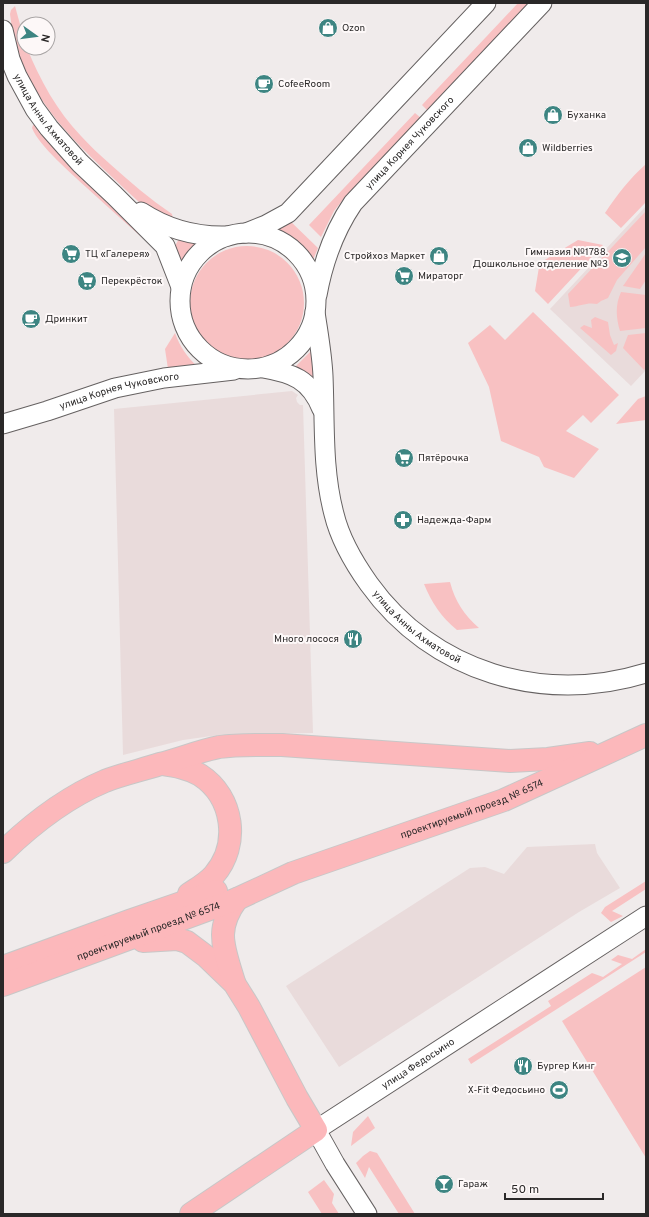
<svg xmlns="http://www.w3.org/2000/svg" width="649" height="1217" font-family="Overpass,sans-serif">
<rect width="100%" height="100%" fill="#f0ebeb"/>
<path fill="#e9dbdb" d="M646 206V370L631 386 550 309Z
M292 391 298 395 296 398 297 402 300 405H303L313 733 226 734 183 740 123 755 114 409Z
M595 844 597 853 620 888 579 912 339 1067 286 986 470 868 485 867 504 874 527 847Z"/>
<path fill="#f8c1c2" d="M518 3H529L427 110 422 105Z
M15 6 24 39V48H27C40 80 57 111 81 136 90 146 100 155 110 164 130 182 150 199 172 214L173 219 151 210 140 203C82 148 20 100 10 14L11 10Z
M415 113 421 118 345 197 334 211 321 237 309 225Z
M33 125H36L154 248C131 228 109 208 87 188 72 174 39 146 32 128Z
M646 164V202L621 228 605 213C617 195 630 178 646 164Z
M646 211V247L617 280 608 298 601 301 597 304C587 302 581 306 570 307L568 294Z
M287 218 318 248 313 260C302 243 292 234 273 228Z
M180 237 198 243 182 262 175 246Z
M578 240 603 245 548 304 535 291 539 267 543 261Z
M190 303a57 57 0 1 1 114 0a57 57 0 1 1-114 0Z
M646 253V280L640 289 623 286Z
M621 292 646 295V328L620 331C616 318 615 305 621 292Z
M533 312 619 395 591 423 583 415 566 431 599 449 574 478 544 467 539 457 501 441 489 387 468 343 490 325 505 340Z
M595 317 608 322 610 335 614 345 618 343 616 351 611 355 580 328 584 325 592 328 591 320Z
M175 333C180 347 187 357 198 367L168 369 165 349Z
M646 333V368L644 370 623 348 628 335Z
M314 348 316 381 293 369Z
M646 396V420L616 424 638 399Z
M450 582C455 601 464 615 479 628L457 630C441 617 432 603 424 584Z
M646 881V889L612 911 623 916 611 922 601 913 605 907Z
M646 949V952L471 1064 468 1059 551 1006 548 1001 592 973 603 977 622 964 611 960 618 955 632 959Z
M646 967V1158L562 1021Z
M368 1116 375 1128 351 1146 353 1132Z
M370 1151 377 1153 415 1214H399L369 1167 365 1178 356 1163 363 1156Z
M324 1180 334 1194 332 1203 339 1214H322L308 1192Z"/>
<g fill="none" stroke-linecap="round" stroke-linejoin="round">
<g stroke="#656161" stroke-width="21">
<g id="minor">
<path id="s1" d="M3 30 10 59 17 76 35 109 49 128 80 163 114 195 165 246 181 287"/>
<path d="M141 212C167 229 195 237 227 236"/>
<path d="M246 233 266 225 288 213 486 3"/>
<circle cx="248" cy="301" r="68"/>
<path id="s2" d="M317 295C323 262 334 231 353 203L542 3"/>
<path id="s3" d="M315 312C318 333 322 354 323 376 325 422 322 469 334 514 340 539 354 563 369 584 432 672 543 705 646 673"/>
<path d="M263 368C292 373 310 379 322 409"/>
<path id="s4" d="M3 424 47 411 115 388 164 378 234 370"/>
<path id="s5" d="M367 1214 335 1164 316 1130 646 916"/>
</g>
</g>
<g stroke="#c8c7c7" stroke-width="24">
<g id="major">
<path d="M162 764C175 766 188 768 200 775 234 797 240 845 214 875 207 883 198 888 189 894"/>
<path d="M3 852C33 823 67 797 105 781 123 774 142 770 160 764 180 759 199 751 219 747 239 744 262 745 282 745L510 761 548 759 590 753"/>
<path d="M143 941 177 939 187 942 207 957 234 983 249 1007 297 1098 316 1130 191 1214"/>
<path d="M3 967 129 921 216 891"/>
<path d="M234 982C224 948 214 930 237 899"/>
<path id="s6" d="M3 985 237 899 293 873 504 800 646 735"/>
</g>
</g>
<use href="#minor" stroke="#fff" stroke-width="19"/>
<use href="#major" stroke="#fcb8bb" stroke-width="22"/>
</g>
<defs>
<g id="shop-disc" transform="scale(1)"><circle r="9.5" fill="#3d8582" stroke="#fdf8f8"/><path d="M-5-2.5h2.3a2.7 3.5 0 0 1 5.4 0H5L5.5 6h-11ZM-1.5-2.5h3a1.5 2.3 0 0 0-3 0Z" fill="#fff"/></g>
<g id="cafe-disc" transform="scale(1)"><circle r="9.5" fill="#3d8582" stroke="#fdf8f8"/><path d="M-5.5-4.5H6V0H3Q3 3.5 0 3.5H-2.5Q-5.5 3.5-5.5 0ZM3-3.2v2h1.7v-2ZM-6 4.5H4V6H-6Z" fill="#fff"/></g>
<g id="supermarket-disc" transform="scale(1)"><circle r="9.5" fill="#3d8582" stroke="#fdf8f8"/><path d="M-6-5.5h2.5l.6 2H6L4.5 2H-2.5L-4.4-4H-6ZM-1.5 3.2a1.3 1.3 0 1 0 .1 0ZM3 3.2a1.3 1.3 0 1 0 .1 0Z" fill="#fff"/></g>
<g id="school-disc" transform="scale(1)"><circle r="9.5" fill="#3d8582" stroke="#fdf8f8"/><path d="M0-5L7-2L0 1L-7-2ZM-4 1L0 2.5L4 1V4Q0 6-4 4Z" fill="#fff"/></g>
<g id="pharmacy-disc" transform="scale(1)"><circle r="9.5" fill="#3d8582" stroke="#fdf8f8"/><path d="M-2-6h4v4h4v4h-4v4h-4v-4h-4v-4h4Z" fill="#fff"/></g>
<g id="restaurant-disc" transform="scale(1)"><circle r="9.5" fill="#3d8582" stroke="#fdf8f8"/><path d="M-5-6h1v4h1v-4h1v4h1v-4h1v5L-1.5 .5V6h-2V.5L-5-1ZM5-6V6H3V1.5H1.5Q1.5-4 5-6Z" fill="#fff"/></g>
<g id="stadium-disc" transform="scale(1)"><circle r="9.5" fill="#3d8582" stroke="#fdf8f8"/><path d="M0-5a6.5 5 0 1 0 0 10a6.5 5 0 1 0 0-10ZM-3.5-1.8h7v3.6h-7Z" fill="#fff"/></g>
<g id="bar-disc" transform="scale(1)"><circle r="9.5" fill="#3d8582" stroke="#fdf8f8"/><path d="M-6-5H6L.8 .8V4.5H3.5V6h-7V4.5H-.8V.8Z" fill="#fff"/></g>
</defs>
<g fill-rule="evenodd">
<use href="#shop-disc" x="328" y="28"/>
<use href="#cafe-disc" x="264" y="84"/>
<use href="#shop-disc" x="553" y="115"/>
<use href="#shop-disc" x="528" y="148"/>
<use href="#supermarket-disc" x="71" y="254"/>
<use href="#shop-disc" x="439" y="256"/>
<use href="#school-disc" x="622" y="258"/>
<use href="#supermarket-disc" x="404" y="276"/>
<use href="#supermarket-disc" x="87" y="281"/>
<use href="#cafe-disc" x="31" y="319"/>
<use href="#supermarket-disc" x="404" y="458"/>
<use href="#pharmacy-disc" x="403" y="520"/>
<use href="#restaurant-disc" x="353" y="639"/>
<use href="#restaurant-disc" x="523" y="1066"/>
<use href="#stadium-disc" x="559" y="1090"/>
<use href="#bar-disc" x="444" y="1184"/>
</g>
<g text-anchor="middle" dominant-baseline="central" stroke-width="4" stroke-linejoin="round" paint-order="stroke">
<g font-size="10" fill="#2a2828" stroke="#fdf8f8" text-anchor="start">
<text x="342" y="28">Ozon</text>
<text x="278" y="84">CofeeRoom</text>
<text x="567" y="115">Буханка</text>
<text x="542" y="148">Wildberries</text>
<text x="608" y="252" text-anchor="end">Гимназия №1788.<tspan x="608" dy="12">Дошкольное отделение №3</tspan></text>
<text x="85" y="254">ТЦ «Галерея»</text>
<text x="425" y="256" text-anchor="end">Стройхоз Маркет</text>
<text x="418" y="276">Мираторг</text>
<text x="101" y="281">Перекрёсток</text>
<text x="45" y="319">Дринкит</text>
<text x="418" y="458">Пятёрочка</text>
<text x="417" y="520">Надежда-Фарм</text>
<text x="339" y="639" text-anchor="end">Много лосося</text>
<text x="537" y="1066">Бургер Кинг</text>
<text x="545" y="1090" text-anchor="end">X-Fit Федосьино</text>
<text x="458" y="1184">Гараж</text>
</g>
<g font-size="10" fill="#2a2828" stroke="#fdf8f8">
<text stroke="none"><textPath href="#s1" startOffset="102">улица Анны Ахматовой</textPath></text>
<text stroke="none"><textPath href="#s2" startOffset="182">улица Корнея Чуковского</textPath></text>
<text stroke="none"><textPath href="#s4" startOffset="121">улица Корнея Чуковского</textPath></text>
<text stroke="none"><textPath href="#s3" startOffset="347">улица Анны Ахматовой</textPath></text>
<text stroke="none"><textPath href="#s6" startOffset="501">проектируемый проезд № 6574</textPath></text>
<text stroke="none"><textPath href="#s6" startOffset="155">проектируемый проезд № 6574</textPath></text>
<text stroke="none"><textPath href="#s5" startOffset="220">улица Федосьино</textPath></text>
</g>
</g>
<rect width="649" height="1217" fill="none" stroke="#2a2828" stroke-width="8"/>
<g transform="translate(36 36) rotate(104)"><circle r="19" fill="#fdf8f8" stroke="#a9a5a5"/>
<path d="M0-3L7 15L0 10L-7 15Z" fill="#3d8582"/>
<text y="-6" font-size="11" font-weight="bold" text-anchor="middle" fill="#2a2828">N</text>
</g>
<path d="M505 1193v6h98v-6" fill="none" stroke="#2a2828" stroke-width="2"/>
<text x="511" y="1193" font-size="12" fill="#2a2828" stroke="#fdf8f8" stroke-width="3" paint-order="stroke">50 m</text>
</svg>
